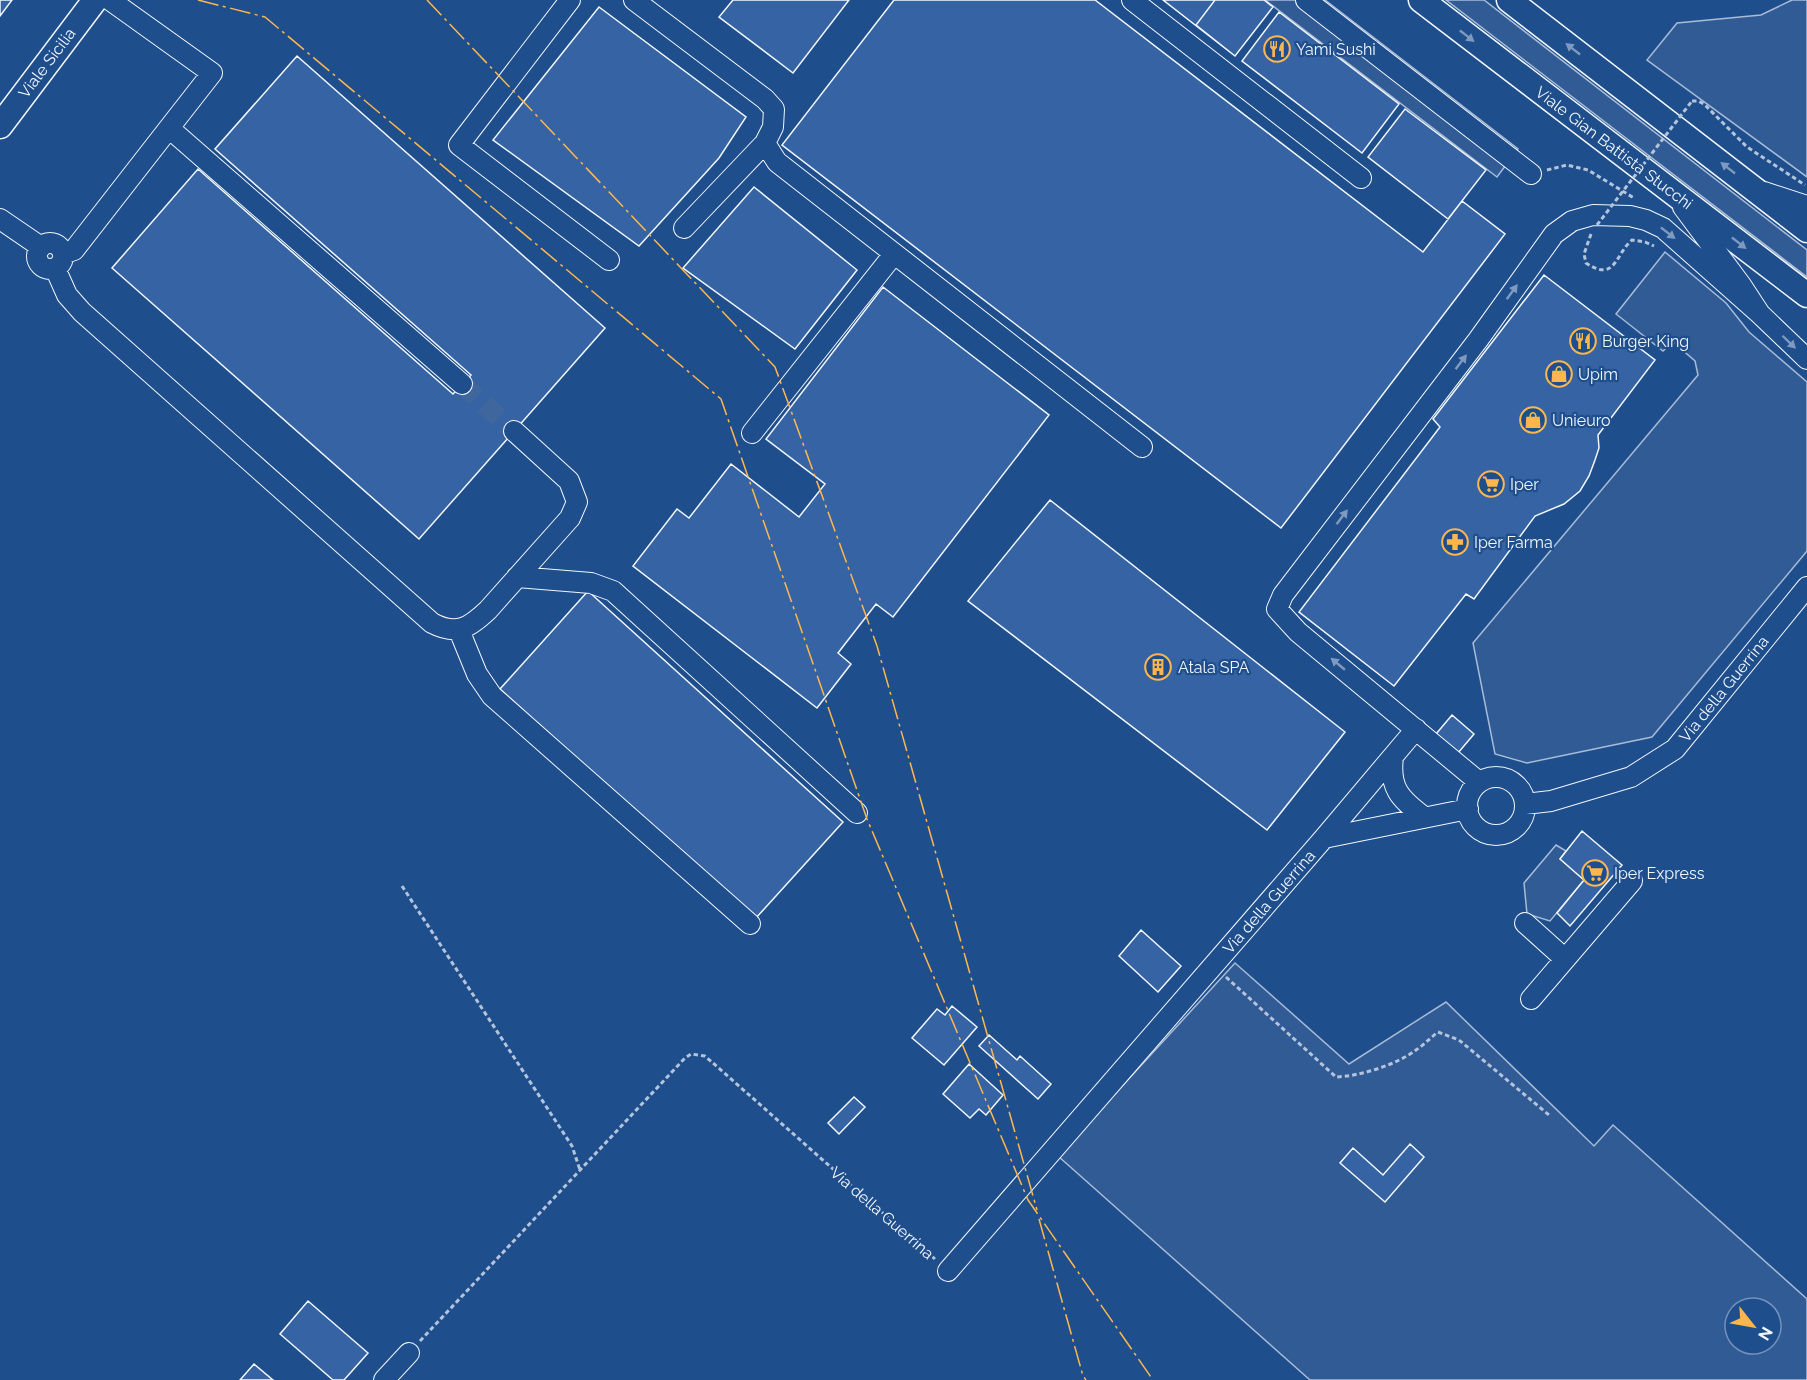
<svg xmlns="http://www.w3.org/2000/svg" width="1807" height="1380" font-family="Raleway,sans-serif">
<rect width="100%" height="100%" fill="#1f4e8c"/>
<path fill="#305b95" stroke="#a8bbd7" stroke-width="1.5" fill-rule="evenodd" d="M1265 0H1325L1518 149 1497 177Z
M1446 0H1484L1807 250V277Z
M1792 0H1807V177L1647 60 1677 23 1761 15Z
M1665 252 1726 303 1749 332 1807 382V551L1652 737 1527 763 1495 754 1473 643 1698 375 1695 361 1673 342 1663 351 1616 314Z
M1556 845 1566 851 1560 859 1584 880 1550 921 1527 914 1524 883Z
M1235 963 1349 1064 1446 1002 1594 1146 1613 1125 1807 1299V1380H1310L1058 1156ZM1735 1308H1771V1344H1735Z"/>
<path fill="#3563a3" stroke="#f2f6ff" stroke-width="1.5" d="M0 0H12L0 16Z
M733 0H849L793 73 719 17Z
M894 0H1095L1423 252 1462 201 1505 234 1281 528 782 145Z
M1163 0H1264L1273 7 1235 56Z
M1215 0H1264L1273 7 1235 56 1196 25Z
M599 7 746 117 719 158 639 246 493 140Z
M1279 12 1399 104 1362 153 1242 61Z
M297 56 605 328 419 539 112 268 198 169 453 394 471 375 215 149Z
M1405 109 1486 170 1448 219 1368 157Z
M754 187 857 270 795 349 683 268Z
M1544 275 1655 360 1598 435 1599 448 1595 460 1589 476 1580 491 1564 504 1535 516 1474 599 1466 594 1394 686 1299 612 1440 427 1433 419Z
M883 287 1049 415 893 617 876 604 838 653 851 664 817 708 633 566 677 509 689 518 731 464 799 517 825 484 766 439Z
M1050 500 1345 732 1267 830 968 601Z
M588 591 843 822 755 919 500 689Z
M1452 715 1474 734 1458 753 1436 734Z
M1582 831 1622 865 1570 926 1557 913 1584 880 1560 859Z
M1141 930 1181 966 1158 992 1119 956Z
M952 1006 977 1027 944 1065 912 1038 937 1009 945 1015Z
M989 1035 1017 1060 1020 1056 1051 1084 1038 1099 979 1046Z
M969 1064 1003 1095 986 1115 979 1109 970 1118 943 1094Z
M854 1097 865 1107 839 1134 828 1123Z
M1410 1144 1424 1157 1385 1202 1340 1163 1353 1148 1383 1175Z
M308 1301 368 1353 344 1380H333L280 1334Z
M254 1364 273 1380H240Z"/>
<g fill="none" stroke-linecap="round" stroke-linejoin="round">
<path stroke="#3f679d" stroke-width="20" stroke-dasharray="20 10" stroke-linecap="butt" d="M462 384 514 431"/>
<g stroke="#f2f6ff" stroke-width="22">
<path id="minor" d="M110 0 212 73 169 128
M570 0 459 145 609 260
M634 0 765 99 774 109 773 127 765 143 777 162 1142 447
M1132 0 1361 178
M1306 0 1531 174
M1764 192 1807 206
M1683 207 1741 285 1760 314 1807 359
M0 219 41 247
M684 228 765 143
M37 256a13 13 0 1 1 26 0a13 13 0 1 1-26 0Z
M63 254 74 250 169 128 462 384
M55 268 67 295 82 312 432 623C457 636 469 628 488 610L570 518 577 502 569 481 514 431
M752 433 894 254
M517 577 591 583 613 591 857 813
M459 630 477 674 492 696 750 924
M1393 757C1389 788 1400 799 1424 817
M1467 806a29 29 0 1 1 58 0a29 29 0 1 1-58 0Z
M1479 782 1298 632 1277 609 1283 595 1478 340 1554 234 1572 221 1593 215 1630 216 1646 220 1663 228 1760 314
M1525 804 1551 801 1631 777 1675 749 1807 587
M1324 838 1468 809
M1525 923 1565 959
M1531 999 1632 881
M948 1271 1324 838 1416 729
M384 1380 409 1353"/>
</g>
<g stroke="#f2f6ff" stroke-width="27">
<path id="major" d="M1421 0 1807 295
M1509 0 1807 230
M0 126 95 0"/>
</g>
<path stroke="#b3c4dc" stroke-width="3" stroke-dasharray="4.5 3" stroke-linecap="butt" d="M1692 101H1698L1704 104 1747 147 1805 185
M1547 170 1567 165 1588 170 1634 198
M1591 234 1584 254 1586 263C1616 283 1615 254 1632 240L1645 242 1654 246
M402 886 572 1146 580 1170
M1226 977 1336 1077C1360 1076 1396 1065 1416 1050 1424 1045 1430 1038 1438 1032L1459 1040 1549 1115
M420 1341 685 1058 691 1054 705 1056 935 1259"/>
<use href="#minor" stroke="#1f4e8c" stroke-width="20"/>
<use href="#major" stroke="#1f4e8c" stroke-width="24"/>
<path stroke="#b3c4dc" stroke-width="3" stroke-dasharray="4.5 3" stroke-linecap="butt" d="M1597 225 1692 101"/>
<path stroke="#ffb74d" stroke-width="1.5" stroke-dasharray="21 4.5 3 4.5" stroke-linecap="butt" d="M198 0 265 17 721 399 867 819 1028 1200 1153 1380
M427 0 775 367 877 646 1037 1210
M1039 1219 1083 1376 1086 1380"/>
</g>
<defs><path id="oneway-solid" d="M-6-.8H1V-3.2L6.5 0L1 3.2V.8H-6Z" transform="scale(1.5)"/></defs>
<g fill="#7e9ac0">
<use href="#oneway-solid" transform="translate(1467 36) rotate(38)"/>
<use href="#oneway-solid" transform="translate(1573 49) rotate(-142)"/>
<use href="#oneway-solid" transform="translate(1728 168) rotate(-142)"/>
<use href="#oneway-solid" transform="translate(1668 233) rotate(38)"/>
<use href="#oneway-solid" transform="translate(1739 243) rotate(38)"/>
<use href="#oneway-solid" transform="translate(1512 292) rotate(-54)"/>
<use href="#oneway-solid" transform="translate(1789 342) rotate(44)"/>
<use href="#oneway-solid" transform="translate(1461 362) rotate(-53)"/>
<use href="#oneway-solid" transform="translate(1342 517) rotate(-53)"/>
<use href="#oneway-solid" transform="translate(1338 664) rotate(-140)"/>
</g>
<defs>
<g id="restaurant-ring" transform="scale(1.35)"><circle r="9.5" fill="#1f4e8c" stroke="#ffb74d" stroke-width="1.5"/><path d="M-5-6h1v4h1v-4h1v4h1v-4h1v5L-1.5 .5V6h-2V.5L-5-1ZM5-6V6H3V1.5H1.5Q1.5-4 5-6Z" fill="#ffb74d"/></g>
<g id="shop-ring" transform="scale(1.35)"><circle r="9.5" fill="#1f4e8c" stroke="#ffb74d" stroke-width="1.5"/><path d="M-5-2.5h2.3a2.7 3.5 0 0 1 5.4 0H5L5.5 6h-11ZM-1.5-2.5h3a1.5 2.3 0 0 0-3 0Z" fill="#ffb74d"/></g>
<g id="supermarket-ring" transform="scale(1.35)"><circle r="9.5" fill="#1f4e8c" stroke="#ffb74d" stroke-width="1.5"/><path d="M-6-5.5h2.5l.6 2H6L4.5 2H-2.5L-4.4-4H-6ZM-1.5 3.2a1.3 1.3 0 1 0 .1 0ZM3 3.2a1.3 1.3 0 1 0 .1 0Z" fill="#ffb74d"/></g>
<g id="pharmacy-ring" transform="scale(1.35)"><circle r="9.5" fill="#1f4e8c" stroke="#ffb74d" stroke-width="1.5"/><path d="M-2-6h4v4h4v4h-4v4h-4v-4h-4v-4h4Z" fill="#ffb74d"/></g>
<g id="building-ring" transform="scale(1.35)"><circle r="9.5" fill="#1f4e8c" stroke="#ffb74d" stroke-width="1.5"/><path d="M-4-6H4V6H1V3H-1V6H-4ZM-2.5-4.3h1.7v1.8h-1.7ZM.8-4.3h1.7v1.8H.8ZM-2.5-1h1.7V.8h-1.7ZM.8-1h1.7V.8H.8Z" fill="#ffb74d"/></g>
</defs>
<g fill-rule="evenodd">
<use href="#restaurant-ring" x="1277" y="49"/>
<use href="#restaurant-ring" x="1583" y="341"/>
<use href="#shop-ring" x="1559" y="374"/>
<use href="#shop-ring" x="1533" y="420"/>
<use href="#supermarket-ring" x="1491" y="484"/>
<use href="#pharmacy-ring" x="1455" y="542"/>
<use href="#building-ring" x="1158" y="667"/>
<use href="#supermarket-ring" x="1595" y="873"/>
</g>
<g text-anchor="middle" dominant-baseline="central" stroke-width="4.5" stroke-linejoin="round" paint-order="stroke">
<g font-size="16" fill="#f2f6ff" stroke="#1f4e8c" text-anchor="start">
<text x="1296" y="49">Yami Sushi</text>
<text x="1602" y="341">Burger King</text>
<text x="1578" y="374">Upim</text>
<text x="1552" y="420">Unieuro</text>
<text x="1510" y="484">Iper</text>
<text x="1474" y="542">Iper Farma</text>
<text x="1178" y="667">Atala SPA</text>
<text x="1614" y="873">Iper Express</text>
</g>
<g font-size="16" fill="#f2f6ff" stroke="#1f4e8c">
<text transform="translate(47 63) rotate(-53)">Viale Sicilia</text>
<text transform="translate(1614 148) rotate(37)">Viale Gian Battista Stucchi</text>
<text transform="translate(1724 689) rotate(-51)">Via della Guerrina</text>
<text transform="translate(1269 902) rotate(-49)">Via della Guerrina</text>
<text transform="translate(882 1213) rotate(41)">Via della Guerrina</text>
</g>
</g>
<g transform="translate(1753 1326) rotate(121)"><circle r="28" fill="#1f4e8c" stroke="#7391ba" stroke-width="1.5"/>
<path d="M0-4.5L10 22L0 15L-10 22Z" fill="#ffb74d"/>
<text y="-9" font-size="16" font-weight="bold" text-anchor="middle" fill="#f2f6ff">N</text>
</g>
</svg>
